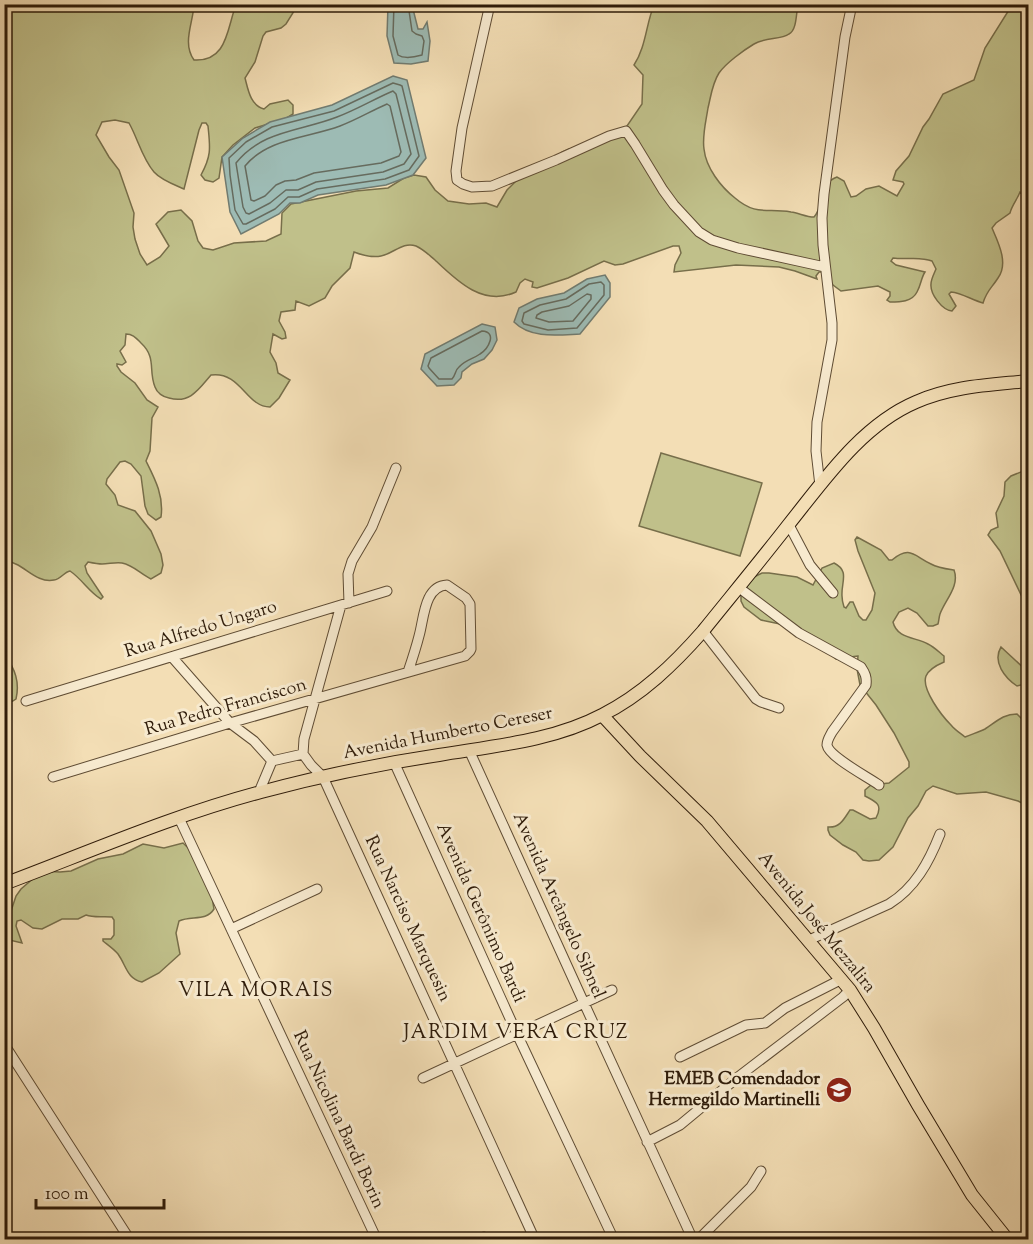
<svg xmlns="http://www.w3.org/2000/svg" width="1033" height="1244" font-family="'Sorts Mill Goudy',serif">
<rect width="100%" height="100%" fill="#f3deb5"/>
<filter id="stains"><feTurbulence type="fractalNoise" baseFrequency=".00333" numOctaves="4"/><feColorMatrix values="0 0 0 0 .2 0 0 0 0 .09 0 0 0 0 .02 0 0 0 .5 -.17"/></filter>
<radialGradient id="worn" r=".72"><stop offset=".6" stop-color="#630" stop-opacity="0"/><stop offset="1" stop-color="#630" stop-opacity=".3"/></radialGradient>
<path fill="#c0c08a" stroke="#776e4a" stroke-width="1.5" d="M5 5H194C193 23 182 43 194 60 228 62 227 27 236 5H297L296 8 286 24 281 28 266 32 263 36 255 62 245 78C248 89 250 105 264 109L270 104 288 100 293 105V114L285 119 255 128 233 145 222 157 219 178 213 182 205 180 201 175C212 155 210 147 208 126L206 123H202L199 130 184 189C175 185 161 180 154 172 142 158 138 139 129 123L115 120 102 122 96 135 109 157 119 170 134 213 133 227 135 239 140 254 147 265 160 257 169 246 156 224 168 212 181 210 192 221 198 241 203 248 213 250 234 243 266 241 281 234 282 213 291 204 356 191 388 188 404 178 414 175 426 177 435 190 448 201 469 204 486 203 497 207 507 190 516 181 561 154 562 152 569 149 591 147 627 126 642 104 643 75 634 65C646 47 646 24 654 5H798C796 13 797 30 789 34 781 40 765 37 754 44 744 50 726 63 719 73 712 84 711 96 708 108 706 121 702 136 704 149 706 168 721 187 735 198 756 216 767 208 791 212 799 213 806 217 814 217 825 205 819 183 837 177L844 181 851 197 856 196 866 189 879 186 897 196 904 184 903 182 893 180 896 171 909 156 923 127 929 119 943 94 974 80 985 48 1012 5H1028V196L1020 192C1017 200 1012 205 1010 213L996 223 992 228C998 242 1009 263 998 278 991 289 987 290 983 303 972 300 962 293 951 292L949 294 956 306 952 311C942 310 930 294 931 284 931 279 934 274 936 269L932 261C920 256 907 260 893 258L891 261 896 265 925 272C921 278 921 285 917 292 912 302 900 302 890 302L887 300 890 296V292L878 286 841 291 833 285 824 272H819L816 276 817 279 795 271 779 267 736 265 674 272 675 265 681 253 679 246H673L623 264 615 265 604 261 568 278 537 288 532 287 533 282 525 279 520 283 516 292C483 307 457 281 435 260 429 255 423 249 416 246 403 241 393 254 381 256 372 258 362 255 354 252L350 268 332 286 325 298 309 306 296 301 295 310 281 312 279 321 285 332 286 338 282 339 273 334 270 352 276 363 278 373 290 380 279 398 270 407C246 407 241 371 211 375 199 389 190 404 169 398 163 397 157 393 155 387 148 370 157 358 141 343 136 338 133 334 126 334L125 345 120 351 126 362 122 365 117 364V366L121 372 135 383 147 400 158 407 152 418 150 451 146 461C155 479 164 496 161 517L156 520 148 514 145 506 141 476 131 464 125 461 120 462 107 479 106 484 115 495 118 505 135 511 151 531 161 554 163 565 161 573 151 579C141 574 133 565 122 563 115 562 109 564 102 564 98 564 93 563 88 562L85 566 87 573 103 597 101 599C89 592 82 579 70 571 64 572 61 579 54 580 40 583 29 571 18 565 14 563 9 561 5 560Z
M661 453 762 483 740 556 639 526Z
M1028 469V606L1024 601 1000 551 988 535 991 530 998 527 996 513 1004 496 1005 482 1011 476Z
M857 537 881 550 889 560H892C910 545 914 556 931 564 938 568 947 569 954 570 960 586 945 600 940 614 939 617 939 620 938 624L933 626H928L917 613 908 608 899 612 893 622C897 639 916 637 928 644 934 647 939 652 944 656V662C937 665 929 669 926 676 921 689 942 716 951 725 955 730 960 733 965 737 972 734 979 732 985 729 996 722 1003 714 1017 714L1028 725V806L1018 801 986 792 957 794 933 786 926 791 918 806 908 818 893 847 879 860 869 861 863 860 856 852 843 845 830 835 828 830V827C840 828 844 819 850 810H853L870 819 876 818C883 805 877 802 865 796V790L871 785 889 783 909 767V762L894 733 876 705 860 685 857 669 858 656C850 656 844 661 836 659L799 628 761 620 744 607 741 601V593L752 578 762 573H769L797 577 813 585 822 568 834 563C850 571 841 582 842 596 842 599 843 604 844 607L846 608 850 602H853L859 616 863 620H866L872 610 875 593 858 551 855 540Z
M1001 647 1028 672V692L1025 684 1017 686C1005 678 992 662 1001 647Z
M5 655C15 669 20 682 16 699 11 703 9 702 5 698Z
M183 843C201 858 211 887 214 909 206 922 191 915 179 921L176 933 180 954 159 973 142 982C127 979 126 965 118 954 114 949 108 945 103 941V939H111L114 935V920L112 917C103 916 94 918 86 915L78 919H62L42 929 33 928 21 920 17 921 16 926 22 943 5 939V929L16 896 21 889 42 871 60 872 71 871 98 859 123 854 143 844 164 848Z"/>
<path fill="#9dbbb4" stroke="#717b70" stroke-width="1.5" d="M388 5H412L418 29H423L427 22 430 41 428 61 411 64 394 63 387 36Z
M393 76 407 80 426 158 413 175 386 185 318 195 300 203H290L279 214 241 234 230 212 222 157 243 138 270 122 332 105Z
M605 275 610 283V297L580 334C558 335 531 339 514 322L519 308 537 299 564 293 587 279Z
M482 324 495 327 497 340 492 350 484 359 472 364 462 372 461 378 454 385 437 386 421 369 425 354Z"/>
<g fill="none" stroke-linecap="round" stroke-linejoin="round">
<path stroke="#666b5e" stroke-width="1.5" d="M394 4 393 36 398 55C404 59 415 57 422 55L424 41 422 36 416 34 412 31 408 4
M393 83 400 85 402 86 419 156 409 170 385 179 317 189 299 197H288L275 209 246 224H243L235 210 230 175 229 158 246 142 272 127 334 111Z
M393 91 396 94 411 154 404 164 383 172 316 182 298 190H286L270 203 249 214 246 213 243 207 236 163C262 130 302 131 337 117 356 110 374 99 393 91Z
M387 104 390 106 401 152 399 156 381 163 314 173 296 180 285 181 276 185 265 196 254 201 251 200 245 166C268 138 308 138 340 126 356 120 371 111 387 104Z
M601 282 604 285V295L577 328 548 330 524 324 522 321 524 313 540 305 566 299 589 284Z
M587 294 591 295V299L573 321 549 322 536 318 537 315 542 312 569 306Z
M482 331C498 332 488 349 480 354 473 359 465 360 459 367 455 370 456 375 452 379H439L429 368 428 366 431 358Z"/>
<g stroke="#5f4c34" stroke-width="11">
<path id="minor" d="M490 4 462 128 456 171 457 180 463 184 472 187 492 186 556 160 609 136 626 131 635 144 663 190 674 205 699 232 712 240 738 248 825 267
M820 486 816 451 817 422 832 340V323L823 245 822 218 824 194 845 37 852 4
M789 525 810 565 833 593
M738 587 799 633 861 667C865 673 867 677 866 685L832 732C830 736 827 740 827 745 829 757 868 777 879 785
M349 603 348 574 352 561 372 527 396 468
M341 605 304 739 303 754 311 765 323 777 535 1240
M703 631 756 699 761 702 779 708
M172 657 230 723 254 741 272 761
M26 701 387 591
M469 750 584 1003 693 1240
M272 761 303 754
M394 762 517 1034 614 1240
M53 777 230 723 465 656 470 651 471 649 470 604 466 598 447 585C424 586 424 619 419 636 416 648 412 660 408 672
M259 792 272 761
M179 818 377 1240
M231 929 317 889
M809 940 889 904C915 888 929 862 940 834
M4 1044 130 1240
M680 1057 746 1025 765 1023 785 1008 842 979
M423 1078 612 990
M647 1142 680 1125 738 1077 843 997 850 990
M479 1240 484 1237
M698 1240 751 1187 761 1171"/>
</g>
<g stroke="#2e1b09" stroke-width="14">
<path id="major" d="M602 715 640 756 707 821 850 990 874 1028 918 1105 972 1195 1008 1240
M4 884C89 852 174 815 261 792 320 776 379 764 439 755 493 746 553 741 602 715 642 695 674 664 703 631 732 595 761 560 789 524 825 479 862 425 916 402 952 386 990 385 1028 381"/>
</g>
<use href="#minor" stroke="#f7eacf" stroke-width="9"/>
<use href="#major" stroke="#f3deb5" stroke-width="12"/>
</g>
<defs>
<g id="school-disc" transform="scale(1.35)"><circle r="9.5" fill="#8f2418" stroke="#f7eacf"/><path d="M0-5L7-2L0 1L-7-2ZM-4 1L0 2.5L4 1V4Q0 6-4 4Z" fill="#fff"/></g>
</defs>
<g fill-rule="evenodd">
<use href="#school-disc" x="839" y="1090"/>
</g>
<g text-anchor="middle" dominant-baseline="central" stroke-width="6" stroke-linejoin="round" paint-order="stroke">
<g font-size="18" fill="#2e1b09" stroke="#f7eacf">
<text transform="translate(201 630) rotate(-17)">Rua Alfredo Ungaro</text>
<text transform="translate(226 708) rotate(-16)">Rua Pedro Franciscon</text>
<text transform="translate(448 734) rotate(-11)">Avenida Humberto Cereser</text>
<text transform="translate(558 906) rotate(66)">Avenida Arcângelo Sibnel</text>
<text transform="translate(480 913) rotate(66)">Avenida Gerônimo Bardi</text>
<text transform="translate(407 919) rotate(65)">Rua Narciso Marquesin</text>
<text transform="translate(816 923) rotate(51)">Avenida José Mezzalira</text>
<text transform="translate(338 1120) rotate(65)">Rua Nicolina Bardi Borin</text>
</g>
<g font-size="18" font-weight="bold" fill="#2e1b09" stroke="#f7eacf" text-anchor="end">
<text x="820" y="1080">EMEB Comendador<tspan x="820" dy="21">Hermegildo Martinelli</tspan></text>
</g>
<g font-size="20" letter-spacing="1.5" fill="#2e1b09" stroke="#f7eacf">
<text x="256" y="991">VILA MORAIS</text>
<text x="516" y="1033">JARDIM VERA CRUZ</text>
</g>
</g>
<rect width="1033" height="1244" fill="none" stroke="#f3deb5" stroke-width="24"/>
<rect x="6" y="6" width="1021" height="1232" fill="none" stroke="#2e1b09" stroke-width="3"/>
<rect x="12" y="12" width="1009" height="1220" fill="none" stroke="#2e1b09" stroke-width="1.5"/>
<path d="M36 1199v9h128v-9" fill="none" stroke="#2e1b09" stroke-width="3"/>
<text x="45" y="1199" font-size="18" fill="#2e1b09" stroke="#f7eacf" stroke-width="4.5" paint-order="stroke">100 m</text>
<rect width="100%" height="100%" filter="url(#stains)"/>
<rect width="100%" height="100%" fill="url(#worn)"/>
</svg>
